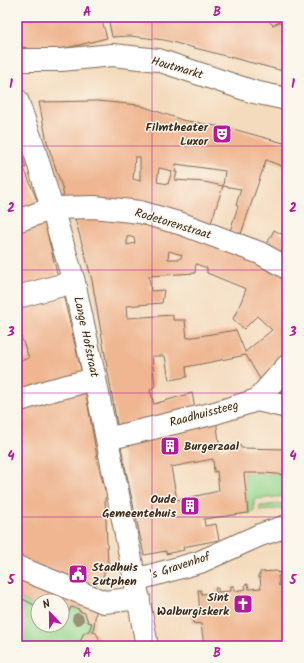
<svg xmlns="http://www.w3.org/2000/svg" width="304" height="663" font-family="Kalam,sans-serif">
<rect width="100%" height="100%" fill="#fbf7ec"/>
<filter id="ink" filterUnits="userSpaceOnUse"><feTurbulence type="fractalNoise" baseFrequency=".025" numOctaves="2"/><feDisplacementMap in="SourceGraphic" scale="8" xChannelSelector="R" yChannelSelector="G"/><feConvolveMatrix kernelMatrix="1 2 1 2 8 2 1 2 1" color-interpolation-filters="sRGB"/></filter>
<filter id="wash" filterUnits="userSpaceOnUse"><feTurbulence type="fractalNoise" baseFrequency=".012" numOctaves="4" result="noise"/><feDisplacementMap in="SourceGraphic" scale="16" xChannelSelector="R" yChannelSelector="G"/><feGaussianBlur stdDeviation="0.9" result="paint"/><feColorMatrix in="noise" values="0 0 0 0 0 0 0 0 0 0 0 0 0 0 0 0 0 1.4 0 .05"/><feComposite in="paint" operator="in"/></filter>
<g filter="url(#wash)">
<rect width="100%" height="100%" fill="#f4dbbe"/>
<path fill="#95d68d" stroke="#688056" d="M244 473H265L287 475V496L254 499V512L248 513Z
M287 503V508L260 511V506Z
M17 596 38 607V625H62V620L66 619 71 607 79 609V611L85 613 88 622 92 623 89 631H88L83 634 82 646H17Z"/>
<g id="blocks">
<path fill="#efb691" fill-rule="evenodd" d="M17 17H101L107 38 71 47 57 49H29L17 45Z
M108 17H265L273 25 284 20 281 17H287V72L164 40 130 36 112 37Z
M97 101 139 105 182 120 233 129 287 144V168L266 160 241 234 230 231 238 206 236 205 241 189 223 186 225 171 176 164 175 172H177L175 180 204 182 223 186 211 223 65 202 62 187 47 142 39 102ZM135 157H140V181L133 179ZM159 168 172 171 168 184 157 182Z
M17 145 21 151 26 168H24L40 208 17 215Z
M74 215 122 216 240 255 287 276V355L261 381 246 355 186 367 187 377 169 380 165 356H152L155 386 150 390 154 404 192 393 195 409 118 430 92 280ZM127 236 134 238 135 243 127 245ZM169 251 182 255 180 259H168ZM196 264 207 268V273L246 289 241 302 233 319 244 329 257 316 272 330 245 352 236 330 187 338 185 320H173V315L127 318 126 306 162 303 164 290 151 291 149 276 195 273Z
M44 220 59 282 17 293V228Z
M274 230 287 237V257L266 246Z
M62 290 82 374 17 393V362L29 358 17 326V302Z
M287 377V397L283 396 280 385Z
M85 388 98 463 105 490 107 491V496L105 498 108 565H105L104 574 100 584 99 582 91 588 17 558V415L34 406Z
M216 419 220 449H229L228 445H240L241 448 287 449V475L265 473H244L248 513 204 519 205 526 216 524 219 540 183 547 184 550 166 554V551L144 555 120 443ZM213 459 214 472 217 471 219 491 177 500 171 467Z
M287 534V552H286L284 537Z
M277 571V573L280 572V576H278L279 586 287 585V646H204L201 624 193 623 191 614 200 613 198 590H201V594L216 593 215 588H218V592L231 591V586H234V591L246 589 245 585 248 584 249 589 261 588 260 577 258 578V575H260V572Z
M17 574 97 605 93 632 96 633 99 638 96 646H82L80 643 83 634 88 631H89L92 623 88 622 85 613 79 611V609L71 607 66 619 63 620 62 601H38V607L17 596Z"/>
</g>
</g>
<g filter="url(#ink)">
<use href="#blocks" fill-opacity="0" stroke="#7c6856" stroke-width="1"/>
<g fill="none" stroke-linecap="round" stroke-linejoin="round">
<g stroke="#7c6856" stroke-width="24">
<path id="minor" d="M17 60H61L113 55 158 60 254 92 287 99
M17 100 33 145 74 282 95 379 135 580 147 646
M17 221 53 208 94 207 140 212 182 224 260 253 287 268
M17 297 74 282
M257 400 287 407
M17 401 48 391 95 379
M107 439 215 413 257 400 287 366
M17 567 104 602 139 598
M135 580 200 562 260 535 287 526"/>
</g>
<use href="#minor" stroke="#fff" stroke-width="22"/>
</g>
<circle fill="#9b9175" cx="78" cy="619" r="6"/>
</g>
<path fill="none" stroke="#b5179e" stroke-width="1" stroke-opacity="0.55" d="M152 17V646M17 146H287M17 270H287M17 393H287M17 517H287"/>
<defs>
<g id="theatre-square" transform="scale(1)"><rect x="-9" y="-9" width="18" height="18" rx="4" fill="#b5179e" stroke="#fbf7ec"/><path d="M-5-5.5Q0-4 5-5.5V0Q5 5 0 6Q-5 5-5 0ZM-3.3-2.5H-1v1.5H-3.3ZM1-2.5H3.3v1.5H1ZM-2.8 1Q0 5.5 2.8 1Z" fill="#fff"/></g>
<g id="building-square" transform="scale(1)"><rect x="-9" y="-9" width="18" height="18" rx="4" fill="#b5179e" stroke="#fbf7ec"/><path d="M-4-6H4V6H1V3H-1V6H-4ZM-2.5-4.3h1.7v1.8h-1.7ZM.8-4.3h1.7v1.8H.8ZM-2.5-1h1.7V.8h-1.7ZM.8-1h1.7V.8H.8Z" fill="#fff"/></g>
<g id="civic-square" transform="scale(1)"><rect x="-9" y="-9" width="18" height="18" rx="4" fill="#b5179e" stroke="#fbf7ec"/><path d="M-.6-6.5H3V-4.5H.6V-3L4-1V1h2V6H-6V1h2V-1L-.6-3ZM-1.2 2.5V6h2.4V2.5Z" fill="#fff"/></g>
<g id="church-square" transform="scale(1)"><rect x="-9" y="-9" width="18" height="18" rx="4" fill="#b5179e" stroke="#fbf7ec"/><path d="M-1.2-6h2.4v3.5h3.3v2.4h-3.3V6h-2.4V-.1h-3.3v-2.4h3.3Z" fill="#fff"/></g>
</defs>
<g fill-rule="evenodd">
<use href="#theatre-square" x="222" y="134"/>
<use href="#building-square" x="170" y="446"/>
<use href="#building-square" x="190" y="506"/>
<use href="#civic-square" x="78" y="574"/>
<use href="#church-square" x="243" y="604"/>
</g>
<g text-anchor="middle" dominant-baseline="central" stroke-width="3" stroke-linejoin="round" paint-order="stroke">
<g font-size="12" fill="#3b2a1e" stroke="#fbf7ec">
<text transform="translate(177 68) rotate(16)">Houtmarkt</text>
<text transform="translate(173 224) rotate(17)">Rodetorenstraat</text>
<text transform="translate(86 337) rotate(78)">Lange Hofstraat</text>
<text transform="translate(204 414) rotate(-15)">Raadhuissteeg</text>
<text transform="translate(180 566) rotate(-18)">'s Gravenhof</text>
</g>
<g font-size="12" font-weight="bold" fill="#3b2a1e" stroke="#fbf7ec" text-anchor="end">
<text x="208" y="127">Filmtheater<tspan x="208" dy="14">Luxor</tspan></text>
<text x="184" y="446" text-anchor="start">Burgerzaal</text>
<text x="176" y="499">Oude<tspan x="176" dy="14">Gemeentehuis</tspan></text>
<text x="92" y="567" text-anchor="start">Stadhuis<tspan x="92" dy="14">Zutphen</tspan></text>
<text x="229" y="597">Sint<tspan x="229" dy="14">Walburgiskerk</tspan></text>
</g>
</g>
<rect width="304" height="663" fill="none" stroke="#fbf7ec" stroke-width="44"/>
<g transform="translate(50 613) rotate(338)"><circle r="19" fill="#fbf7ec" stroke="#aea59a"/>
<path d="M0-3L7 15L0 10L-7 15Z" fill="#b5179e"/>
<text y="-6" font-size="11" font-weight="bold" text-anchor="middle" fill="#3b2a1e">N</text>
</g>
<rect x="22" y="22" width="260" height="619" fill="none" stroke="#b5179e" stroke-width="1.5"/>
<g font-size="13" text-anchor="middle" font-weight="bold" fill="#b5179e">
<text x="87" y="16">A</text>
<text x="217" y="16">B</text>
<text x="11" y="88">1</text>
<text x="293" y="88">1</text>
<text x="11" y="212">2</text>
<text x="293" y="212">2</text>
<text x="11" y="336">3</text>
<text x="293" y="336">3</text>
<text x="11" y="460">4</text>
<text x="293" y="460">4</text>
<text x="11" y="584">5</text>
<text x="293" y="584">5</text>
<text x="87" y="657">A</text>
<text x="217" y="657">B</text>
</g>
</svg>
